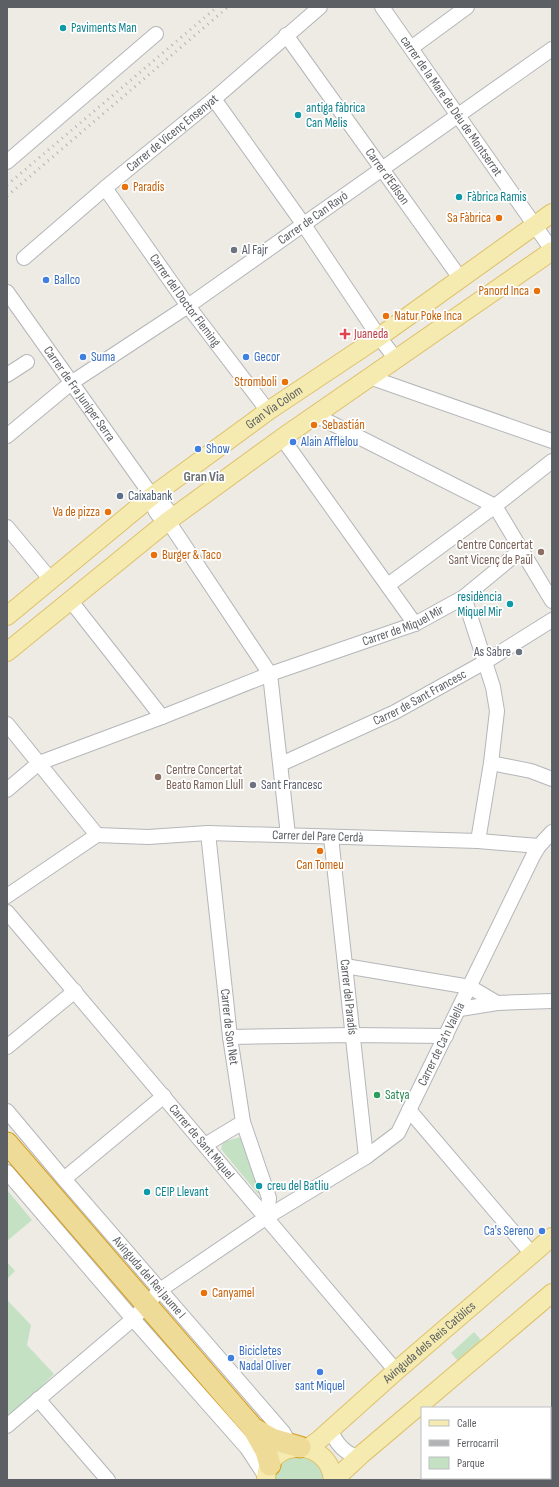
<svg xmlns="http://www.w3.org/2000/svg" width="559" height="1487" font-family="'Sofia Sans Condensed',sans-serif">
<rect width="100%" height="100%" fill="#edebe4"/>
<path fill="#c4e1c4" d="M244 1136 263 1192 258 1194 221 1149 223 1142Z
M7 1190 32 1220 7 1241Z
M7 1262 15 1271 7 1279Z
M7 1300 31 1325 27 1345 54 1374 28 1400 7 1416Z
M474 1332 481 1340 458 1361 451 1353Z
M293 1455 310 1457 323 1469 325 1480H274L278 1465Z"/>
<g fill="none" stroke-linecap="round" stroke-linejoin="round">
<g stroke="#b4b6b9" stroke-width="16">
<g id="minor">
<path id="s1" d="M382 7 552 250"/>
<path id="s2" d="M286 35 460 278"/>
<path d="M411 48 467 7"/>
<path d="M214 99 304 225 379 337 396 359"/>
<path d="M7 162 156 34"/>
<path id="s3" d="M105 188 188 306 268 411"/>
<path id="s4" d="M24 258 105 188 214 99 320 7"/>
<path id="s5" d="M7 292 152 496C153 508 156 517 168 521L270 674 288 835"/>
<path d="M7 375 27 362"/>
<path d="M369 377 552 441"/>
<path d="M315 415 495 506"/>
<path id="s6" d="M7 436 71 383 188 306 552 49"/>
<path d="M282 438 415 624"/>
<path d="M152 496 160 500 170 513 168 521"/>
<path d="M495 506 552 601"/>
<path d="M7 527 51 580"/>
<path d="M388 585 495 506 552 461"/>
<path d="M464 597 493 687 497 711 491 763 478 841"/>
<path d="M70 600 162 717"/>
<path d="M7 724 97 835"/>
<path d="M491 763 531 771 552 779"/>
<path id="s7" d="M281 764 395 712 485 662 552 620"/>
<path id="s8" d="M7 790 39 763 162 717 270 674 415 624 464 597 521 550"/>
<path id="s9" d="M208 833 230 1037 243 1122 269 1198 267 1217"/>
<path id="s10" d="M97 835 148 837 208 833 478 841 539 846"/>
<path id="s11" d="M331 837 366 1157"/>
<path d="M7 896 97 835"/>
<path id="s12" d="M7 912 396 1371"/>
<path d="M345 966 470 987 497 1003"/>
<path d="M460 1009 497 1003 552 1001"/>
<path d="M230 1037 352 1035 446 1036"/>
<path d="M7 1047 75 991"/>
<path d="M409 1110 532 1254"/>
<path id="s13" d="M7 1111 64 1179 283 1432 290 1444"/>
<path d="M205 1145 243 1122"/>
<path d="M7 1172 133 1319 247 1448 266 1477"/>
<path d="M64 1179 164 1096"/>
<path d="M38 1399 108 1480"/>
<path id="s14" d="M7 1426 133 1319 160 1290 267 1217 366 1157 398 1133 533 856 539 846 552 832"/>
<path d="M331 1430C336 1444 344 1453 358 1457"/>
<path d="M487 1478 489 1480"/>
</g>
</g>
<g stroke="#dfc16a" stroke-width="20">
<g id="major">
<path id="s15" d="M7 616 152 496 268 411 379 337 552 213"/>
<path d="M7 652 168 521 282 438 552 251"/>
<path id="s16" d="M308 1448 319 1440 396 1371 552 1237"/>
<path d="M266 1480C266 1438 329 1436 333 1480"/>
<path d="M334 1480 362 1454 552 1293"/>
</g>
</g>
<g stroke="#d49e1c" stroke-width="23">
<path id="highway" d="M7 1143 253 1428 266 1451 270 1465
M253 1428 272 1439 300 1447"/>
</g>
<use href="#minor" stroke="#fff" stroke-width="14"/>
<use href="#major" stroke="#f5ebb1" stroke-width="18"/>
<use href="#highway" stroke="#efdb98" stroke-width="21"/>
<path stroke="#b2b3b3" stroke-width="3" stroke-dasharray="1 5" stroke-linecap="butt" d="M7 185 217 7
M7 196 228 7"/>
</g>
<g fill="#0f9aa8" stroke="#fff" stroke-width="1.5">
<circle cx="63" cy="28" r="4"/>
<circle cx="298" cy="115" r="4"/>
<circle cx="459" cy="197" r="4"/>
<circle cx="510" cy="604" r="4"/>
<circle cx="259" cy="1186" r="4"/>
<circle cx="147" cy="1192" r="4"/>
</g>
<g fill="#e8710a" stroke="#fff" stroke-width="1.5">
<circle cx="125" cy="187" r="4"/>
<circle cx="499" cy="218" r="4"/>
<circle cx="537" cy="291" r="4"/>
<circle cx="386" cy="316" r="4"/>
<circle cx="285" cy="382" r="4"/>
<circle cx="314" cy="425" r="4"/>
<circle cx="108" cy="512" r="4"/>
<circle cx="154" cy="555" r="4"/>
<circle cx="320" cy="851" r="4"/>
<circle cx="204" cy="1293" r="4"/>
</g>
<g fill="#6b7280" stroke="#fff" stroke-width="1.5">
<circle cx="234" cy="250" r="4"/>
<circle cx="519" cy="652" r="4"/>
<circle cx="253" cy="785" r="4"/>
</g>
<g fill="#3f7fe0" stroke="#fff" stroke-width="1.5">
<circle cx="46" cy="280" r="4"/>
<circle cx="83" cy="357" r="4"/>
<circle cx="246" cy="357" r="4"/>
<circle cx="293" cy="442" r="4"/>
<circle cx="198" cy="449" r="4"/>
<circle cx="542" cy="1231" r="4"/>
<circle cx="231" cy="1358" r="4"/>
<circle cx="320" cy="1372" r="4"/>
</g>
<path fill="#e0444e" stroke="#fff" stroke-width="1.5" d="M343 328h4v4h4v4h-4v4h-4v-4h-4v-4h4z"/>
<circle fill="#5c6f8a" stroke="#fff" stroke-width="1.5" cx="120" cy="496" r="4"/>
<g fill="#8d6e63" stroke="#fff" stroke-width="1.5">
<circle cx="541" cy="552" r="4"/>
<circle cx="158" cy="777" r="4"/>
</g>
<circle fill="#2e9e5b" stroke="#fff" stroke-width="1.5" cx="377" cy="1095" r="4"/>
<g text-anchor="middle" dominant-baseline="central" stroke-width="3.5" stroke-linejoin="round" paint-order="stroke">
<g font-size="13" fill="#0d838f" stroke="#fff" text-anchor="start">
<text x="71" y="28">Paviments Man</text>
<text x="306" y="108">antiga fàbrica<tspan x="306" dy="15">Can Melis</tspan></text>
<text x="467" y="197">Fàbrica Ramis</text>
<text x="502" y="597" text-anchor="end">residència<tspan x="502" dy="15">Miquel Mir</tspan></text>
<text x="267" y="1186">creu del Batliu</text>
<text x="155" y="1192">CEIP Llevant</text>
</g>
<g font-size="13" fill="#5c5f63" stroke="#fff">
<text stroke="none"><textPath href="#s1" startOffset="121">carrer de la Mare de Déu de Montserrat</textPath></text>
<text stroke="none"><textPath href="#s4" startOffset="194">Carrer de Vicenç Ensenyat</textPath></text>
<text stroke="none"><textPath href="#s2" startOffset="174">Carrer d'Edison</textPath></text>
<text stroke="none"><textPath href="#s6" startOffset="376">Carrer de Can Rayó</textPath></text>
<text stroke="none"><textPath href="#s3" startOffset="138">Carrer del Doctor Fleming</textPath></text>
<text stroke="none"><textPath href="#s5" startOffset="125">Carrer de Fra Juníper Serra</textPath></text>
<text stroke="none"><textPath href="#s15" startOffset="339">Gran Via Colom</textPath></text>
<text stroke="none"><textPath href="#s8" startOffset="431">Carrer de Miquel Mir</textPath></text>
<text stroke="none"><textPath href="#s7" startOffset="154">Carrer de Sant Francesc</textPath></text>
<text stroke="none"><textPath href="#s10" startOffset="221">Carrer del Pare Cerdà</textPath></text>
<text stroke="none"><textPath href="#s11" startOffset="161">Carrer del Paradís</textPath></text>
<text stroke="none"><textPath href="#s9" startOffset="195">Carrer de Son Net</textPath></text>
<text stroke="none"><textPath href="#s14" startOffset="589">Carrer de Ca'n Valella</textPath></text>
<text stroke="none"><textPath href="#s12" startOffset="301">Carrer de Sant Miquel</textPath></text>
<text stroke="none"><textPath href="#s13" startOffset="219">Avinguda del Rei Jaume I</textPath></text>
<text stroke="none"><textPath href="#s16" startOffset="161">Avinguda dels Reis Catòlics</textPath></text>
</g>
<g font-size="13" fill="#c56008" stroke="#fff" text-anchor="start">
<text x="133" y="187">Paradís</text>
<text x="491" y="218" text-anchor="end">Sa Fàbrica</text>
<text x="529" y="291" text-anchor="end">Panord Inca</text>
<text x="394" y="316">Natur Poke Inca</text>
<text x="277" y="382" text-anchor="end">Stromboli</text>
<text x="322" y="425">Sebastián</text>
<text x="100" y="512" text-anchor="end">Va de pizza</text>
<text x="162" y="555">Burger &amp; Taco</text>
<text x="320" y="865" text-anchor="middle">Can Tomeu</text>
<text x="212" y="1293">Canyamel</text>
</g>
<g font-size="13" fill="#5b616d" stroke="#fff" text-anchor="start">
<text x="242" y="250">Al Fajr</text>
<text x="511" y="652" text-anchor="end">As Sabre</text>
<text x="261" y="785">Sant Francesc</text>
</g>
<g font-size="13" fill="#366cbe" stroke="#fff" text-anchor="start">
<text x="54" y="280">Ballco</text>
<text x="91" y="357">Suma</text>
<text x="254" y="357">Gecor</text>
<text x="301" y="442">Alain Afflelou</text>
<text x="206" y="449">Show</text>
<text x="534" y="1231" text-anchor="end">Ca's Sereno</text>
<text x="239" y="1351">Bicicletes<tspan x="239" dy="15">Nadal Oliver</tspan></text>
<text x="320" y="1386" text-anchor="middle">sant Miquel</text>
</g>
<g font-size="13" fill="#be3a42" stroke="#fff" text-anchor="start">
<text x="354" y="334">Juaneda</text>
</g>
<g font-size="13" fill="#4e5e75" stroke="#fff" text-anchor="start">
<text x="128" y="496">Caixabank</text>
</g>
<g font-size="13" fill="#785e54" stroke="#fff" text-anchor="end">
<text x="533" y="545">Centre Concertat<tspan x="533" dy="15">Sant Vicenç de Paül</tspan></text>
<text x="166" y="770" text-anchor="start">Centre Concertat<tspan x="166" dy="15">Beato Ramon Llull</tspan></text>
</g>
<g font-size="13" fill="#27864d" stroke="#fff" text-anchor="start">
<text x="385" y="1095">Satya</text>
</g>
<g font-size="14" font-weight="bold" fill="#6d7175" stroke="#fff">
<text x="204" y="476">Gran Via</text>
</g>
</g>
<rect width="559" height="1487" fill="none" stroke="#5c5f63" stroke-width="16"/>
<rect x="421" y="1407" width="130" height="72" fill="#ffffff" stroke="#bebfc1"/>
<rect x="429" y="1420" width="20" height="6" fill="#f5ebb1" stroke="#bebfc1"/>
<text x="457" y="1427" font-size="12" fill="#5c5f63">Calle</text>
<rect x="429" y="1440" width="20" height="6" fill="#b2b3b3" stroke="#bebfc1"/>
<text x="457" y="1447" font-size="12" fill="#5c5f63">Ferrocarril</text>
<rect x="429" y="1457" width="20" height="12" fill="#c4e1c4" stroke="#bebfc1"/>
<text x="457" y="1467" font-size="12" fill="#5c5f63">Parque</text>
</svg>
